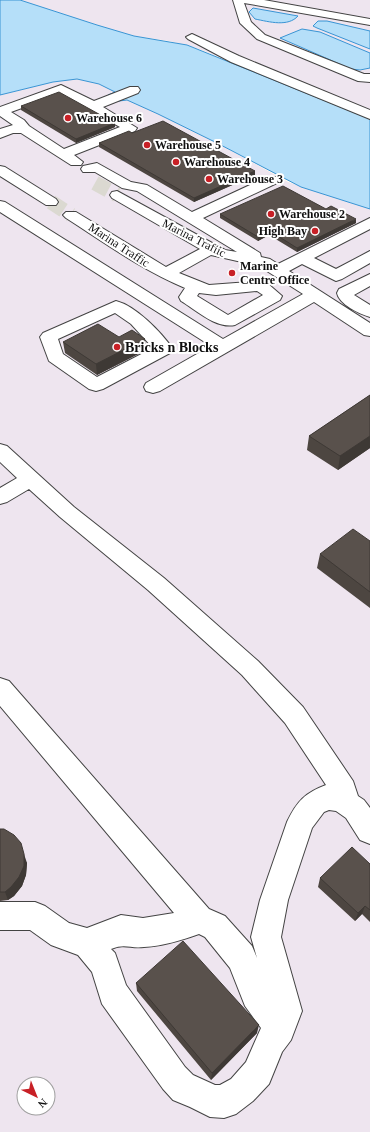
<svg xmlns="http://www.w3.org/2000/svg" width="370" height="1132" font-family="'Times New Roman',serif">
<rect width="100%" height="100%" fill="#fffdf3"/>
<path fill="#eee5ef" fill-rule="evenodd" d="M20 0H370V119L199 49 169 41 134 36 97 25Z
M77 79 99 84 113 90 115 92 109 95 119 101 127 100 158 114 217 143 288 182 370 209V1132H0V95L53 82ZM24 1084H48V1108H24Z"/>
<path fill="#b5dff9" stroke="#3994d4" d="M0 0H20L97 25 134 36 187 45 370 119V209L301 187 217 143 158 114 127 100 119 101 108 95 115 92 99 84 77 79 53 82 0 95Z
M253 8 298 16C288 27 270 22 255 19L249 12Z
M318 21H327L370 31V49L317 28 313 26Z
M302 29 320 32 370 53V68L360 70 351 69 280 38Z"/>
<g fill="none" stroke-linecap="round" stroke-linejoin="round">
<path stroke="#dbd9d1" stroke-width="15" stroke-dasharray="15 8" stroke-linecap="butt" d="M95 183 117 195
M51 202 71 215"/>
<g stroke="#434343" stroke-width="2">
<path id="minor" d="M233 0H264L370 19V25L244 3 251 22 265 35 364 74H370V82L358 81 257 39 240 23Z
M192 34 239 56 370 110V119L231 62 188 39 186 37Z
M61 85 94 101 130 87H138L140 90 138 93 103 107 137 128 135 131 74 155 83 162 81 165H71L21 133H13L0 138V129L13 125 0 116V107ZM60 94 120 127 64 149 29 126 24 120 11 112Z
M97 163 131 182 147 185 192 212 267 177H277L279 180 277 183 203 218 260 253 261 257 270 259 278 264 370 218V229L314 258 336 269 370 251V263L342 279 336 281 302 264 289 271 370 323V336L364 335 314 302 160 391 153 393 146 391 144 387 146 383 211 346 0 212V201L5 202 223 339 303 294 259 266 211 255 179 273 209 285 261 281 267 283 282 296 280 300 235 325C216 329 196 310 181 301L179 297 185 288C142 270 105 243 66 218L63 215 66 212H76L166 267 200 249 112 198 110 195 112 192 117 191 225 250 237 252 137 191 122 188 95 172H83L81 169 83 166ZM257 291 263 295 228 315 197 296 199 293 216 295Z
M0 166 5 167 56 199 58 202 56 205H46L0 176Z
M370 274V286L354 295 370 305V317C359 314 339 304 337 293L339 289Z
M116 301C136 306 161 332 173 349L170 353 103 389 96 391 89 389 49 361 40 337 43 333ZM115 313 131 324 153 348 97 377 63 354 58 339Z
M0 444 7 446 74 507 164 578 258 661 303 707 353 781 358 796 364 800 370 808V844L360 840 346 818 336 811 329 810 324 812 312 828 288 900 281 937 302 1011 291 1040 282 1052 269 1084 253 1101 236 1114 224 1118 210 1117 190 1107 173 1100 163 1089 102 1004 92 972 78 955 51 945 30 930H0V902H35L45 906 69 923 87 928 121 915 143 918 174 913 0 706V678L9 681 209 909 225 916 252 946 257 958 251 937 260 900 287 822C297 801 305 793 326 785L285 723 242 675 148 590 60 517 29 489 7 502 0 504V488L17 478 0 462ZM199 934 205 937 230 968 245 1006 261 1028 246 1062 231 1079 220 1085H215L193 1075 185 1067 126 985 115 953 111 949C126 943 130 949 144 947 163 946 182 940 199 934Z"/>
</g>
<use href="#minor" fill="#fff" fill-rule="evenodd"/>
</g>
<path fill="#4d4641" d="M21 106 115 123V127L76 143 21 110Z
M132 133 255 171V175L194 202 99 147V143Z
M326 209 356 223 297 252 269 235 258 241 220 218V214Z
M119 337 146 350 97 375 65 353 63 342Z
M370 395V448L338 470 307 450 309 436Z
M370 541V608L317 568 320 554Z
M0 829 27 863 26 875 22 886 14 896 8 900 0 901Z
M370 864V922L362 914 355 921 318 887 320 878Z
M136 983 257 1033 211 1080 137 991Z"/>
<path fill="#3e3935" d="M115 123V127L76 143V139Z
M255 171V175L194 202V198Z
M356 219V223L297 252V248Z
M270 231 269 235 258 241V237Z
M145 339 146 350 97 375 96 364Z
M370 436V448L338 470 340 456Z
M24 854 27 863 26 875 22 886 14 896 8 900 5 892Z
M365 906 362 914 355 921 358 913Z
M259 1025 257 1033 211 1080 212 1073Z"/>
<path fill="#59514c" stroke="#3e3935" d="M59 92 115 123 76 139 21 106Z
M163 121 255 171 194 198 99 143 129 131 132 133Z
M283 186 326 209 331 206 356 219 297 248 270 231 258 237 220 214Z
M98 324 119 337 132 330 145 339 96 364 63 342Z
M370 395V436L340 456 309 436Z
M353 529 370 541V592L320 554Z
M0 829H4L14 835 21 843 24 854V866L19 877 11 887 5 892H0Z
M352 847 370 864V910L365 906 358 913 320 878Z
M183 941 259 1025 212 1073 136 983Z"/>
<g fill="#c82026" stroke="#fff" stroke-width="1.5">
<circle cx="68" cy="118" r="4"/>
<circle cx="147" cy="145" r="4"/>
<circle cx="176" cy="162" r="4"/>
<circle cx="209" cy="179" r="4"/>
<circle cx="271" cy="214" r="4"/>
<circle cx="315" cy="231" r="4"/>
<circle cx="232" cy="273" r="4"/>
<circle cx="117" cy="347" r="4"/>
</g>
<g text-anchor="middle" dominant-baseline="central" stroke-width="4" stroke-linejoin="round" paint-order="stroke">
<g font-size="12" font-weight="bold" fill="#101010" stroke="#fff" text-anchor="start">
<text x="76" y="118">Warehouse 6</text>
<text x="155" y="145">Warehouse 5</text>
<text x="184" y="162">Warehouse 4</text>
<text x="217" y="179">Warehouse 3</text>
<text x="279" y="214">Warehouse 2</text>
<text x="307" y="231" text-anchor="end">High Bay</text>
<text x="240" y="266">Marine<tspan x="240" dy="14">Centre Office</tspan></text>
</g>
<g font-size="12" fill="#101010" stroke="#fff">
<text transform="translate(194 238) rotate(27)">Marina Trafiic</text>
<text transform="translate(119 245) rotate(33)">Marina Traffic</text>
</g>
<g font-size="14" font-weight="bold" fill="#101010" stroke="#fff" text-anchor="start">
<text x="125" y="347">Bricks n Blocks</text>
</g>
</g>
<g transform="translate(36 1096) rotate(137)"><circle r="19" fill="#ffffff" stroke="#9f9f9f"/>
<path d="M0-3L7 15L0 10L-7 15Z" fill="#c82026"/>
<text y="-6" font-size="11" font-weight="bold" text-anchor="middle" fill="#101010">N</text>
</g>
</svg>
